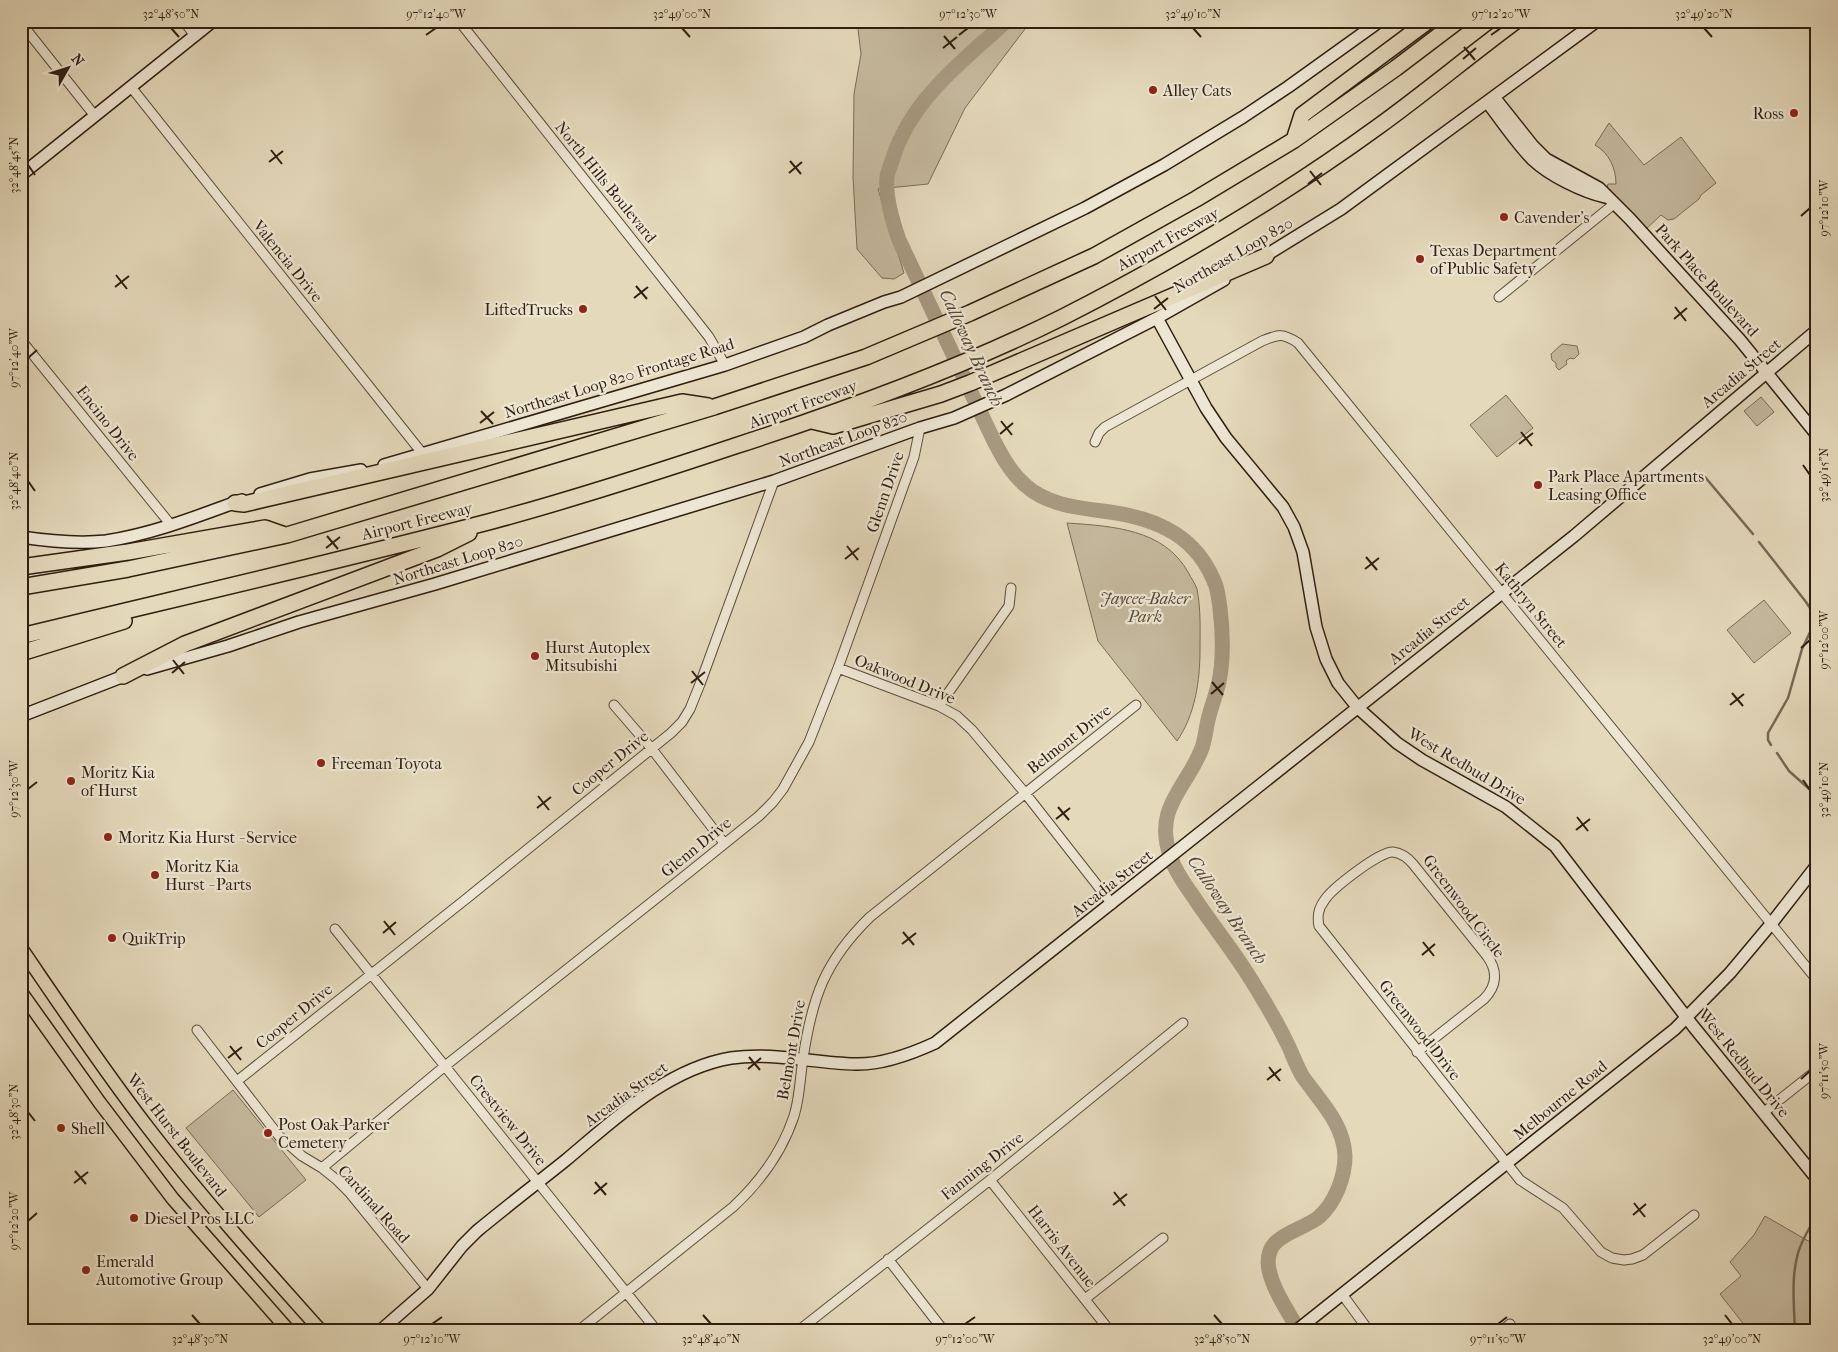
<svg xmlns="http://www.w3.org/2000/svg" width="1838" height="1352" font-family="'IM FELL French Canon',serif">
<rect width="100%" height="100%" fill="#e4d9bb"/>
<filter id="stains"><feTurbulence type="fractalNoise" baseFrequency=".004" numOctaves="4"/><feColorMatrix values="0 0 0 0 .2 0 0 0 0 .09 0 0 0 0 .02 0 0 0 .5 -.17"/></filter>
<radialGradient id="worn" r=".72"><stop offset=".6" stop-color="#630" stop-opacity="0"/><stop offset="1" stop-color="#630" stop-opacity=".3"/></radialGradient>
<path fill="#c5b99e" stroke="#7a6c58" d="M857 21H1035L1025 29 965 108 928 184 878 189 904 273 894 279 882 278 857 249 853 177 854 94 861 54Z
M1609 123 1644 165 1681 137 1716 183 1701 195 1699 199 1674 219 1668 220 1661 215 1646 229 1607 188 1608 184H1616C1616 168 1609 153 1595 145Z
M1562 344 1577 346 1579 354 1574 359 1570 358 1566 361 1567 364 1559 370 1556 367V363L1552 360 1551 354Z
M1506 395 1533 428 1497 457 1470 425Z
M1761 397 1774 412 1757 426 1744 411Z
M1067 523C1112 526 1164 529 1188 572 1191 578 1195 583 1197 589 1201 609 1200 630 1200 650 1200 681 1195 715 1177 741L1098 641Z
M1764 600 1791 633 1754 663 1727 630Z
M233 1090 306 1180 259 1217 186 1128Z
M1765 1216 1817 1246 1814 1295 1817 1331H1749L1720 1294 1741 1276 1730 1262 1754 1235Z"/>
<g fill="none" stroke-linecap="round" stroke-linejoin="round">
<path stroke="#776854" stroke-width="2.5" d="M1705 477 1753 534
M1759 542 1806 602 1812 611 1814 618 1813 626 1802 649 1788 698 1768 733V740L1771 745
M1777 753 1789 771 1817 796
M1795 1331C1794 1304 1791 1278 1798 1253 1802 1239 1811 1226 1817 1214"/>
<path stroke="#a79981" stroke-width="15" d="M1007 21C963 60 911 100 893 158 891 164 888 171 887 177 885 196 893 223 899 240L993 439C1002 456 1010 472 1025 485 1048 506 1081 508 1110 512 1159 519 1198 537 1216 586 1218 593 1219 601 1220 608 1223 633 1224 657 1219 682 1216 695 1211 707 1208 720 1206 729 1205 739 1202 748 1187 788 1152 808 1171 858 1176 874 1188 888 1197 902 1216 930 1238 957 1255 986 1266 1004 1277 1022 1286 1041 1292 1052 1296 1066 1303 1077 1320 1101 1344 1124 1345 1156 1345 1177 1335 1203 1319 1217 1299 1233 1262 1234 1269 1270 1274 1292 1288 1311 1299 1331"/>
<g stroke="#5d4d3c" stroke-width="11">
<path id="street" d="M184 21 195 36
M459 21 691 314 709 337 725 365
M21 23 95 116
M131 87 422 453
M1499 297 1614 204
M21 340 171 525
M1095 442 1099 433 1105 427 1262 341C1279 334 1283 333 1298 343L1817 980
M838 668 939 706 957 716 972 730 1025 793 1112 904
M614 705 652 749 724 843
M939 706 1009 606 1011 588
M335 929 657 1331
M197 1030 279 1136 302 1156 322 1168 337 1180 349 1192 428 1289
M1417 1052 1484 999C1497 986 1498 971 1487 956L1413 864C1408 858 1401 853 1393 852 1380 851 1331 889 1324 901 1318 909 1317 916 1319 926L1520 1180 1563 1208 1601 1252 1612 1258 1624 1260 1632 1259 1643 1255 1694 1215
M237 1081 466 899 671 733 682 722 690 709 700 684 774 481
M1763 1113 1817 1070
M322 1168 445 1066 682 878 759 816 773 802 783 789 809 742 838 668 914 457 920 428
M990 1180 1110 1331
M888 1259 944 1331
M1342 1294 1369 1331
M1085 1299 1163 1238
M578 1331 733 1207C761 1181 782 1152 794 1116 800 1097 800 1077 803 1059 812 997 825 961 870 917L1136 705
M798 1331 990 1180 1183 1023
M1502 1331 1510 1324"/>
</g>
<g stroke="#301e11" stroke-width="14">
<path id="secondary" d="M1494 97 1533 146 1546 159 1599 188 1630 219 1740 340 1817 435
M1487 102C1502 121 1516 143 1533 160 1550 176 1583 192 1605 197
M21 175 213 21
M1260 259 1341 209 1597 21
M1157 318 1206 408 1226 438 1283 507 1294 527 1303 552 1316 627 1326 659 1338 683 1358 708 1397 743 1422 760 1506 807 1555 846 1693 1026 1817 1179
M384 465 725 365 804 337 828 325 884 302 901 297 1085 208 1164 165 1243 117 1288 87 1380 21
M260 494 310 479 361 470
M21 537C48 541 79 544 106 541 153 534 198 516 242 500
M147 669 228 646 299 622 435 584 774 481 920 428 954 418 1006 395 1157 318 1224 280
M21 716 129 674
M380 1331 428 1289 462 1246 477 1231C506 1207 536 1184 566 1160 614 1120 666 1069 731 1058 772 1052 814 1063 855 1064 882 1065 911 1054 935 1043L1574 536 1817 330
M1296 1331 1675 1029 1730 973 1771 924 1817 865"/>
</g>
<g stroke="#301e11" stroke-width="15">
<path id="primary" d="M21 948C62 1008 102 1068 146 1125 201 1197 261 1264 321 1331
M21 992 100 1103 173 1199 289 1331"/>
</g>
<g stroke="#301e11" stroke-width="18">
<path id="highway" d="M1294 140 1302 115 1428 21
M812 421 833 426 941 394 970 383 1266 256
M235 503 244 504 682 402 708 406
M21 567 128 552 265 528 285 535
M21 587 128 569 287 535 714 407 866 357 970 313 1094 256 1196 199 1294 140 1396 68 1458 21
M21 636C178 598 336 562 492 521 574 499 654 473 735 446 846 410 959 369 1063 317 1173 261 1280 198 1379 126 1426 92 1470 55 1516 21
M21 653 124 621
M123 676 185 644 437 549 469 533"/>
</g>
<use href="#street" stroke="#ede6d3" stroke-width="9"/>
<use href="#secondary" stroke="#ede6d3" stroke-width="11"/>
<use href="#primary" stroke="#e4d9bb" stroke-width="12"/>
<use href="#highway" stroke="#e4d9bb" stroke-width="15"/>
</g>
<path fill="none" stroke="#301e11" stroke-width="2" d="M171 28 179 37M682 28 690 37M1193 28 1201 37M1704 28 1712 37M426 35 436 28M959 35 968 28M1491 35 1501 28M944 36 955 49M1464 47 1475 60M943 48 957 37M1463 59 1476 48M271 150 282 164M790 161 801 174M269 162 283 151M28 165 35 175M1310 171 1321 185M789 173 802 162M1308 184 1322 173M1801 216 1810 208M116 275 127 289M636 286 647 299M115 287 129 276M1155 296 1166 310M634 298 648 287M1675 307 1686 321M1154 309 1168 298M1674 319 1687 308M28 358 37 350M481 411 493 424M1001 421 1012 435M480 423 494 412M1521 432 1532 446M1000 434 1013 423M1519 444 1533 433M1803 465 1810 475M28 481 35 491M327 536 338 549M847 546 858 560M326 548 340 537M1366 557 1377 570M845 559 859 548M1365 569 1379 558M1801 648 1810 640M173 660 184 674M692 671 703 685M172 673 185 662M1212 682 1223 695M691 683 705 672M1732 693 1743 706M1211 694 1224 683M1730 705 1744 694M1803 780 1810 790M28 789 37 782M538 796 549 810M1058 807 1069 820M537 808 551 797M1577 817 1588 831M1056 819 1070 808M1576 830 1590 819M384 921 395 935M903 932 914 945M383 933 396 922M1423 942 1434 956M902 944 916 933M1422 955 1435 944M230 1046 241 1060M749 1057 760 1070M228 1058 242 1047M1269 1067 1280 1081M748 1069 761 1058M1801 1079 1810 1071M1267 1080 1281 1069M28 1112 35 1121M75 1171 86 1184M595 1182 606 1195M74 1183 88 1172M1114 1192 1125 1206M594 1194 607 1183M1634 1203 1645 1217M1113 1205 1127 1194M1633 1215 1646 1204M28 1221 37 1213M192 1315 200 1324M703 1315 711 1324M1214 1315 1222 1324M1725 1315 1732 1324M432 1324 442 1317M965 1324 975 1317M1498 1324 1507 1317"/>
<g fill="#8f2418" stroke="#ede6d3" stroke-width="2">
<circle cx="1153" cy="90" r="5"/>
<circle cx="1794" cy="113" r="5"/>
<circle cx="1504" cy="217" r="5"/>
<circle cx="1420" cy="259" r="5"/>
<circle cx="583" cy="309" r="5"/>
<circle cx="1538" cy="485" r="5"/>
<circle cx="535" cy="656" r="5"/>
<circle cx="321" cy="763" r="5"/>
<circle cx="71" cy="781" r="5"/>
<circle cx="108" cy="837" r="5"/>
<circle cx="155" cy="875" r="5"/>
<circle cx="112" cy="938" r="5"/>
<circle cx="61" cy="1128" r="5"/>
<circle cx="268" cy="1133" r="5"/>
<circle cx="134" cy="1218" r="5"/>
<circle cx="86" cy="1270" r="5"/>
</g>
<g text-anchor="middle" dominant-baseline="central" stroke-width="4.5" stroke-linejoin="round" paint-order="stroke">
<g font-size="16" fill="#301e11" stroke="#ede6d3" text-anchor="start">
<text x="1163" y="90">Alley Cats</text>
<text x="1784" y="113" text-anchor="end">Ross</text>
<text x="1514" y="217">Cavender's</text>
<text x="1430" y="250">Texas Department<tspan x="1430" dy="18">of Public Safety</tspan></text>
<text x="573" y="309" text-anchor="end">LiftedTrucks</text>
<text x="1548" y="476">Park Place Apartments<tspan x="1548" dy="18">Leasing Office</tspan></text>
<text x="545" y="647">Hurst Autoplex<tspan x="545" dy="18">Mitsubishi</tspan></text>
<text x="331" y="763">Freeman Toyota</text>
<text x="81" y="772">Moritz Kia<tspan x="81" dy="18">of Hurst</tspan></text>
<text x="118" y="837">Moritz Kia Hurst - Service</text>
<text x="165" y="866">Moritz Kia<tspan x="165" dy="18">Hurst - Parts</tspan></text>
<text x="122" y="938">QuikTrip</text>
<text x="278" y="1124">Post Oak-Parker<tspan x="278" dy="18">Cemetery</tspan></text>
<text x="71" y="1128">Shell</text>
<text x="144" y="1218">Diesel Pros LLC</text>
<text x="96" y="1261">Emerald<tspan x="96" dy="18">Automotive Group</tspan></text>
</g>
<g font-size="16" fill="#301e11" stroke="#ede6d3">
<text transform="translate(606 182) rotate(51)">North Hills Boulevard</text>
<text transform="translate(1168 239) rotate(-29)">Airport Freeway</text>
<text transform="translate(1233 255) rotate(-30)">Northeast Loop 820</text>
<text transform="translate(288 261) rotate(51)">Valencia Drive</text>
<text transform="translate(1707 280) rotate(48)">Park Place Boulevard</text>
<text transform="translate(1741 373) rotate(-40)">Arcadia Street</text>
<text transform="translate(619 378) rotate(-17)">Northeast Loop 820 Frontage Road</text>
<text transform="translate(803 404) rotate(-20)">Airport Freeway</text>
<text transform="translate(108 423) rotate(52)">Encino Drive</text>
<text transform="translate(843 439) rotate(-20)">Northeast Loop 820</text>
<text transform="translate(885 492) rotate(-71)">Glenn Drive</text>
<text transform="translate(417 521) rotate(-14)">Airport Freeway</text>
<text transform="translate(458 560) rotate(-17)">Northeast Loop 820</text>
<text transform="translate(1531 605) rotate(51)">Kathryn Street</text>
<text transform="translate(1429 630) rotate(-39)">Arcadia Street</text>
<text transform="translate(905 679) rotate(22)">Oakwood Drive</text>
<text transform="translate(1069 739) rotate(-38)">Belmont Drive</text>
<text transform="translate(610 763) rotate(-39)">Cooper Drive</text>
<text transform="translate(1467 766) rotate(31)">West Redbud Drive</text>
<text transform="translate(696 847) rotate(-39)">Glenn Drive</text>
<text transform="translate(1112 883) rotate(-38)">Arcadia Street</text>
<text transform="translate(1464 906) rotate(53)">Greenwood Circle</text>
<text transform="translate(294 1016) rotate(-39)">Cooper Drive</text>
<text transform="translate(1420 1030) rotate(52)">Greenwood Drive</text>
<text transform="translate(791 1050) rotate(-80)">Belmont Drive</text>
<text transform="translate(1744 1063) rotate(51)">West Redbud Drive</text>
<text transform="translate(626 1094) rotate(-36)">Arcadia Street</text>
<text transform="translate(1560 1100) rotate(-39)">Melbourne Road</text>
<text transform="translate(508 1120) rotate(51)">Crestview Drive</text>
<text transform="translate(177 1135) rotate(52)">West Hurst Boulevard</text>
<text transform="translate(982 1166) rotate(-38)">Fanning Drive</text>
<text transform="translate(374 1204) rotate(48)">Cardinal Road</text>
<text transform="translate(1062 1246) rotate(52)">Harris Avenue</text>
</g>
<g font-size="16" font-style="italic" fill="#5d4c3b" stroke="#ede6d3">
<text x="1145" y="598">Jaycee-Baker<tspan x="1145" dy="18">Park</tspan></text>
</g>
<g font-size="18" font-style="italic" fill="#5a4938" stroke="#ede6d3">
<text transform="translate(971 348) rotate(65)">Calloway Branch</text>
<text transform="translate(1227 910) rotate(56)">Calloway Branch</text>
</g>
</g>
<rect width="1838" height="1352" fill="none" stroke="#e4d9bb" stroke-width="55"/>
<g transform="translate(68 68) rotate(51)" stroke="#ede6d3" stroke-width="4" paint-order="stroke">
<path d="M0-4L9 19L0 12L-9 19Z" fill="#301e11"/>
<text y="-8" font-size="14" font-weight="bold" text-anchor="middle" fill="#301e11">N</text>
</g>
<rect x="28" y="28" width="1782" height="1296" fill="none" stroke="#301e11" stroke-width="2"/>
<g font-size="12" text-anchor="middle" fill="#301e11">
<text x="171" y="18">32°48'50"N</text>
<text x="436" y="18">97°12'40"W</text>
<text x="682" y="18">32°49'00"N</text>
<text x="968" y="18">97°12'30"W</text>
<text x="1193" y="18">32°49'10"N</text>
<text x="1501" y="18">97°12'20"W</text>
<text x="1704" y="18">32°49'20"N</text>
<text transform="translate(14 165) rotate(-90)" y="4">32°48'45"N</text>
<text transform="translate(1824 208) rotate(-90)" y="4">97°12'10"W</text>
<text transform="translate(14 358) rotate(-90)" y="4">97°12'40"W</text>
<text transform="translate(1824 475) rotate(-90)" y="4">32°49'15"N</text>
<text transform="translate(14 481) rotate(-90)" y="4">32°48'40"N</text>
<text transform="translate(1824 640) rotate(-90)" y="4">97°12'00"W</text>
<text transform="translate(14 789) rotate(-90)" y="4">97°12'30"W</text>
<text transform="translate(1824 790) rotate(-90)" y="4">32°49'10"N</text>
<text transform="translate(1824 1071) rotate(-90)" y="4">97°11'50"W</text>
<text transform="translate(14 1112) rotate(-90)" y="4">32°48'30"N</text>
<text transform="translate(14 1221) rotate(-90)" y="4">97°12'20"W</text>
<text x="200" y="1343">32°48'30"N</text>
<text x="432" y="1343">97°12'10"W</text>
<text x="711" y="1343">32°48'40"N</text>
<text x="965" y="1343">97°12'00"W</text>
<text x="1222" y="1343">32°48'50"N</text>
<text x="1498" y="1343">97°11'50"W</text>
<text x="1732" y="1343">32°49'00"N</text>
</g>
<rect width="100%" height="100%" filter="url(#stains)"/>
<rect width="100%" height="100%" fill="url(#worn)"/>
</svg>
